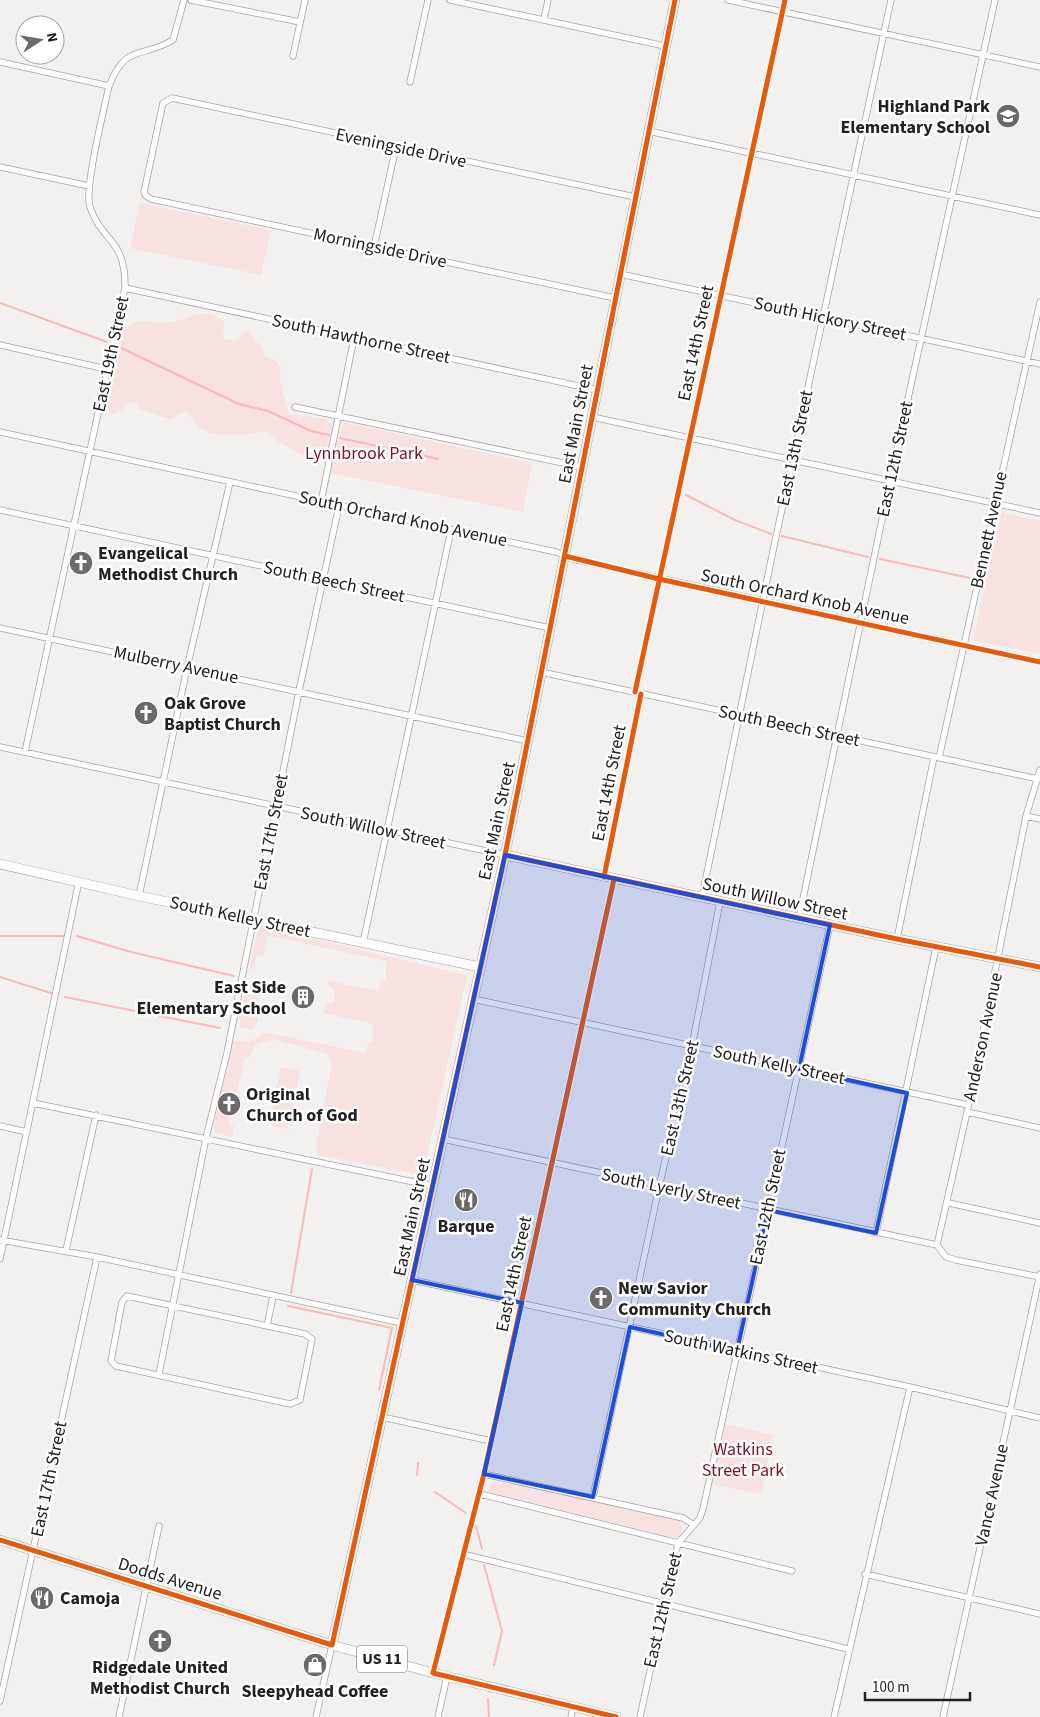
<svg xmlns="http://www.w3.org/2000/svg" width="1040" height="1717" font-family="'Source Sans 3',sans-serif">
<rect width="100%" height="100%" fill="#f3f0f0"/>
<path fill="#f7e1e1" d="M140 203 271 230 261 275 130 248Z
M195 314H212L224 321 223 339 236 340 247 331 262 348 266 357 277 362 281 369 279 378 289 414 327 419 332 426 324 457 317 463 280 443 268 431C254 434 212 438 202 429 196 425 191 417 186 411L170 419 140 410 138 404 130 401 119 412 109 415 105 410C108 389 113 318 143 321 163 323 178 324 195 314Z
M343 422 532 463 523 512 330 473Z
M1001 512 1040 521V654L973 640Z
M259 926 467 975 424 1170 421 1175 317 1155V1142L332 1063 327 1054 274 1039 256 1044 248 1058H245L229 1125 234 1126 232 1137 216 1133 213 1125 232 1041C246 1042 254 1043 263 1032L365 1053 369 1043 373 1042V1024L323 1013 329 1002 333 1004 335 992 328 985V981L378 991 382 981H386V961L267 935 263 957 257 955 253 969H249Z
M252 994 256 995C263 1003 258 1021 253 1030L240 1027 239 1014 245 995Z
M281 1067 300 1071 288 1129 270 1125Z
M726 1424 773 1435 761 1494 712 1484Z
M499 1482 677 1519 681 1524 682 1530 677 1537H673L494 1494 488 1490 491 1483Z"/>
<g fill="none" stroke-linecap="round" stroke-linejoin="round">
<path stroke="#fbb8b9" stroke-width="2" d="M0 303 107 342
M117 346 239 404 268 411 311 431 329 435
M340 438 438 459
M686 495 735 520 771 534
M782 536 868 557
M880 559 970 578
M0 936H66
M77 936 131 952 234 976
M0 977 54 994
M65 997 220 1028
M291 1293 312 1169
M288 1306 392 1328 379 1390
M417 1475 418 1463
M435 1492 466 1513
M476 1526 482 1549
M484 1565 502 1631 494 1665
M488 1699 489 1717"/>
<g stroke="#a6a4a4" stroke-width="7">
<path id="minor" d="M191 0 300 22
M450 0 665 46
M728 0 1040 67
M544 19 548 0
M293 56 305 0
M0 62 109 86
M410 82 428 0
M648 131 1040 215
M0 167 89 186
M374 247 396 147
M620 274 1040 364
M125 288 597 390
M615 298 151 199 146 196 144 192 163 103 172 98 635 197
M0 345 106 369
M295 407 582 467
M592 417 1040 513
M0 432 556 552 573 559 1040 662
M321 502 354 338
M0 510 550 628
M0 628 528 741
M541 672 1038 779
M635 692 785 0
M0 747 505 855
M25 752 125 288C126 238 102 243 90 207 84 188 104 110 109 86 126 43 141 59 173 40L184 0
M939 758 1040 302
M1026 816 1040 819
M604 877 641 694
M139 896 187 668 230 482
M702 897 774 546 891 0
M799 918 890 481 995 0
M897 939 934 757
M363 943 451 530
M473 999 968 1105
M33 1103 433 1186
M967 1112 1040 1128
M0 1126 27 1132
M443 1139 937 1245 946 1257 956 1260 1040 1277
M949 1203 1040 1223
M876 1233 936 947
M0 1240 97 1257 402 1323
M937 1245 967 1112 1026 816 1040 770
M66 1250 96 1115
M0 1259 79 881
M412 1280 910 1387 1040 1418
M127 1296 305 1334 312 1339 300 1400 290 1404 116 1366 111 1361 122 1302Z
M267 1326 273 1296
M159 1374 206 1138 227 1053 299 691 339 506
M382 1417 491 1441
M484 1474 683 1518 694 1525
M480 1494 792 1571
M593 1497 659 1187 692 1046 720 902
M463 1554 848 1649
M865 1574 1040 1614
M433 1673 484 1474 614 879
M0 1701 97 1257
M119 1717 159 1526
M316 1717 332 1645
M438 1717 447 1676
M571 1717 573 1707
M640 1717 678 1543 700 1518 703 1509 830 925
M834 1717 910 1387
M943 1717 1040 1274"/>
</g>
<g stroke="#a6a4a4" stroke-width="10">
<path id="secondary" d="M505 855 897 939 1040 967
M0 864 139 896 480 967"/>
</g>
<g stroke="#a6a4a4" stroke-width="10">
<path id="primary" d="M0 1540 332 1645 433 1673 616 1717
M332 1645 505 855 675 0"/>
</g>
<use href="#minor" stroke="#fdfdfd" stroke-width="5.5"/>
<use href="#secondary" stroke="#fdfdfd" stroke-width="9"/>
<use href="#primary" stroke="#fdfdfd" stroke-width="9"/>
<g stroke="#fff" stroke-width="8">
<path id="cycleway" d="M565 556 659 579 1040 662
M635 692 785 0
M505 855 897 939 1040 967
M604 877 641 694
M614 879 484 1474 433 1673 616 1717
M0 1540 332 1645 505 855 675 0"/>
</g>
<use href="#cycleway" stroke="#e8590c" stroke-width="5"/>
</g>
<path fill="#1d4ed8" fill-opacity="0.2" stroke="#1d4ed8" stroke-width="4" stroke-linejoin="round" d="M505 855 830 925 799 1069 907 1093 876 1233 768 1210 737 1351 630 1327 593 1497 484 1474 522 1303 412 1280Z"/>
<defs>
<g id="school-disc" transform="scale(1.25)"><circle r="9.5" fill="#6b6969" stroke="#fff"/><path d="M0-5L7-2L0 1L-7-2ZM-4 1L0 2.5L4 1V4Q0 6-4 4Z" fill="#fff"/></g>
<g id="church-disc" transform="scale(1.25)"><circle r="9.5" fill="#6b6969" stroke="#fff"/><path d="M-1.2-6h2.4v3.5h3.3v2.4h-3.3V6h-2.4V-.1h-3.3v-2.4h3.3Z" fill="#fff"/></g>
<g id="building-disc" transform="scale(1.25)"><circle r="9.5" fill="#6b6969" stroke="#fff"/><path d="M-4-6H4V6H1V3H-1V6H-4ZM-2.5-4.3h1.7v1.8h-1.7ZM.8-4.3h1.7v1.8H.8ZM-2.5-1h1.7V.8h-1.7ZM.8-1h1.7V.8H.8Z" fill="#fff"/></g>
<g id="restaurant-disc" transform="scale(1.25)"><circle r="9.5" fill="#6b6969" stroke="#fff"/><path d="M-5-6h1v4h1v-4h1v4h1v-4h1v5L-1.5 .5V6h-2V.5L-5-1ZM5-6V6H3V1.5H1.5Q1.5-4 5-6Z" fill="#fff"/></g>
<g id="shop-disc" transform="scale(1.25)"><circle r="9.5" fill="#6b6969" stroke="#fff"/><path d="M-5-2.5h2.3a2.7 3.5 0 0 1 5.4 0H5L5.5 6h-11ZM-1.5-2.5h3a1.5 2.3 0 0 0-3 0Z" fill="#fff"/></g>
</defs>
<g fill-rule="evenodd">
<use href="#school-disc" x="1008" y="116"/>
<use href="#church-disc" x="81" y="563"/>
<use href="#church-disc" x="146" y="713"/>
<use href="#building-disc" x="303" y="997"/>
<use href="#church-disc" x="229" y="1104"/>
<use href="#restaurant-disc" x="466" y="1200"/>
<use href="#church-disc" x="601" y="1298"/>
<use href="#restaurant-disc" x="42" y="1598"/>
<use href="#church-disc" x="160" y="1641"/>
<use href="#shop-disc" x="315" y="1665"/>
</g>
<g text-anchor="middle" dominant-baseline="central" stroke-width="5" stroke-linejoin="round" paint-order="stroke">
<rect fill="#fff" stroke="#646464" stroke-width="1" x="357" y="1645.5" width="50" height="27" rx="4"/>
<g font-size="16" font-weight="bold" fill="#222121">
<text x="382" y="1659">US 11</text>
</g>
<g font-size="18" font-weight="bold" fill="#222121" stroke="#fff" text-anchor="start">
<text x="990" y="106" text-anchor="end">Highland Park<tspan x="990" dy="21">Elementary School</tspan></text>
<text x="98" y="553">Evangelical<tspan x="98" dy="21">Methodist Church</tspan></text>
<text x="164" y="703">Oak Grove<tspan x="164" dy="21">Baptist Church</tspan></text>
<text x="286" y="987" text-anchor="end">East Side<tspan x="286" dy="21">Elementary School</tspan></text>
<text x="246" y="1094">Original<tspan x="246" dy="21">Church of God</tspan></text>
<text x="466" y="1226" text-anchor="middle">Barque</text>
<text x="618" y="1288">New Savior<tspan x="618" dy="21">Community Church</tspan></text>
<text x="60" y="1598">Camoja</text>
<text x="160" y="1667" text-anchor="middle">Ridgedale United<tspan x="160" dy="21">Methodist Church</tspan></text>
<text x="315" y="1691" text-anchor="middle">Sleepyhead Coffee</text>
</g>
<g font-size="18" fill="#222121" stroke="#fff">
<text transform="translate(401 148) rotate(12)">Eveningside Drive</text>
<text transform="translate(380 248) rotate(12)">Morningside Drive</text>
<text transform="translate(830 319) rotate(12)">South Hickory Street</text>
<text transform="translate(361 339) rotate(12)">South Hawthorne Street</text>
<text transform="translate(696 343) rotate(-78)">East 14th Street</text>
<text transform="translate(111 354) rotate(-78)">East 19th Street</text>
<text transform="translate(576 424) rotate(-79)">East Main Street</text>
<text transform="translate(795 448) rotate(-78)">East 13th Street</text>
<text transform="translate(895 459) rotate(-78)">East 12th Street</text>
<text transform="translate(403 519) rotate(12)">South Orchard Knob Avenue</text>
<text transform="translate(989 530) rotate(-78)">Bennett Avenue</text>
<text transform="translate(334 582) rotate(12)">South Beech Street</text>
<text transform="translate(805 597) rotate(12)">South Orchard Knob Avenue</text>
<text transform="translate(176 665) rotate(12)">Mulberry Avenue</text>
<text transform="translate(789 726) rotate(12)">South Beech Street</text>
<text transform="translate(609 783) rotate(-79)">East 14th Street</text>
<text transform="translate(497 821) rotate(-78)">East Main Street</text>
<text transform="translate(373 828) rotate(12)">South Willow Street</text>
<text transform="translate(271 832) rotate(-79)">East 17th Street</text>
<text transform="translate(775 899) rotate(12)">South Willow Street</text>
<text transform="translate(240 917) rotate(12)">South Kelley Street</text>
<text transform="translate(983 1037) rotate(-78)">Anderson Avenue</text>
<text transform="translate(779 1065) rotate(12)">South Kelly Street</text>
<text transform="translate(680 1098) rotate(-77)">East 13th Street</text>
<text transform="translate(671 1189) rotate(12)">South Lyerly Street</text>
<text transform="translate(768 1207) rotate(-78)">East 12th Street</text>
<text transform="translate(412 1217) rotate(-78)">East Main Street</text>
<text transform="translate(514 1274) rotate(-78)">East 14th Street</text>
<text transform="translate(741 1352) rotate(12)">South Watkins Street</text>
<text transform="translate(49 1479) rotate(-78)">East 17th Street</text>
<text transform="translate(992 1495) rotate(-78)">Vance Avenue</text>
<text transform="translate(170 1579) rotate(17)">Dodds Avenue</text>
<text transform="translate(663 1610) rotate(-77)">East 12th Street</text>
</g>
<g font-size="18" fill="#7f1225" stroke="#fff">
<text x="364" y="453">Lynnbrook Park</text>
<text x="743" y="1449">Watkins<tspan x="743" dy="21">Street Park</tspan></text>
</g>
</g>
<g transform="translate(40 40) rotate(78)"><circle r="24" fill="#ffffff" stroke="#a7a6a6"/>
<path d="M0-4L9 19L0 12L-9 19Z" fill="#6b6969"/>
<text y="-8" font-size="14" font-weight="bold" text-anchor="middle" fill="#222121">N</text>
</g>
<path d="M865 1692v8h105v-8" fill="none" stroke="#222121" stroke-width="2.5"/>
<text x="872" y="1692" font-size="15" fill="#222121" stroke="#ffffff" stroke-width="4" paint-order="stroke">100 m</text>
</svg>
